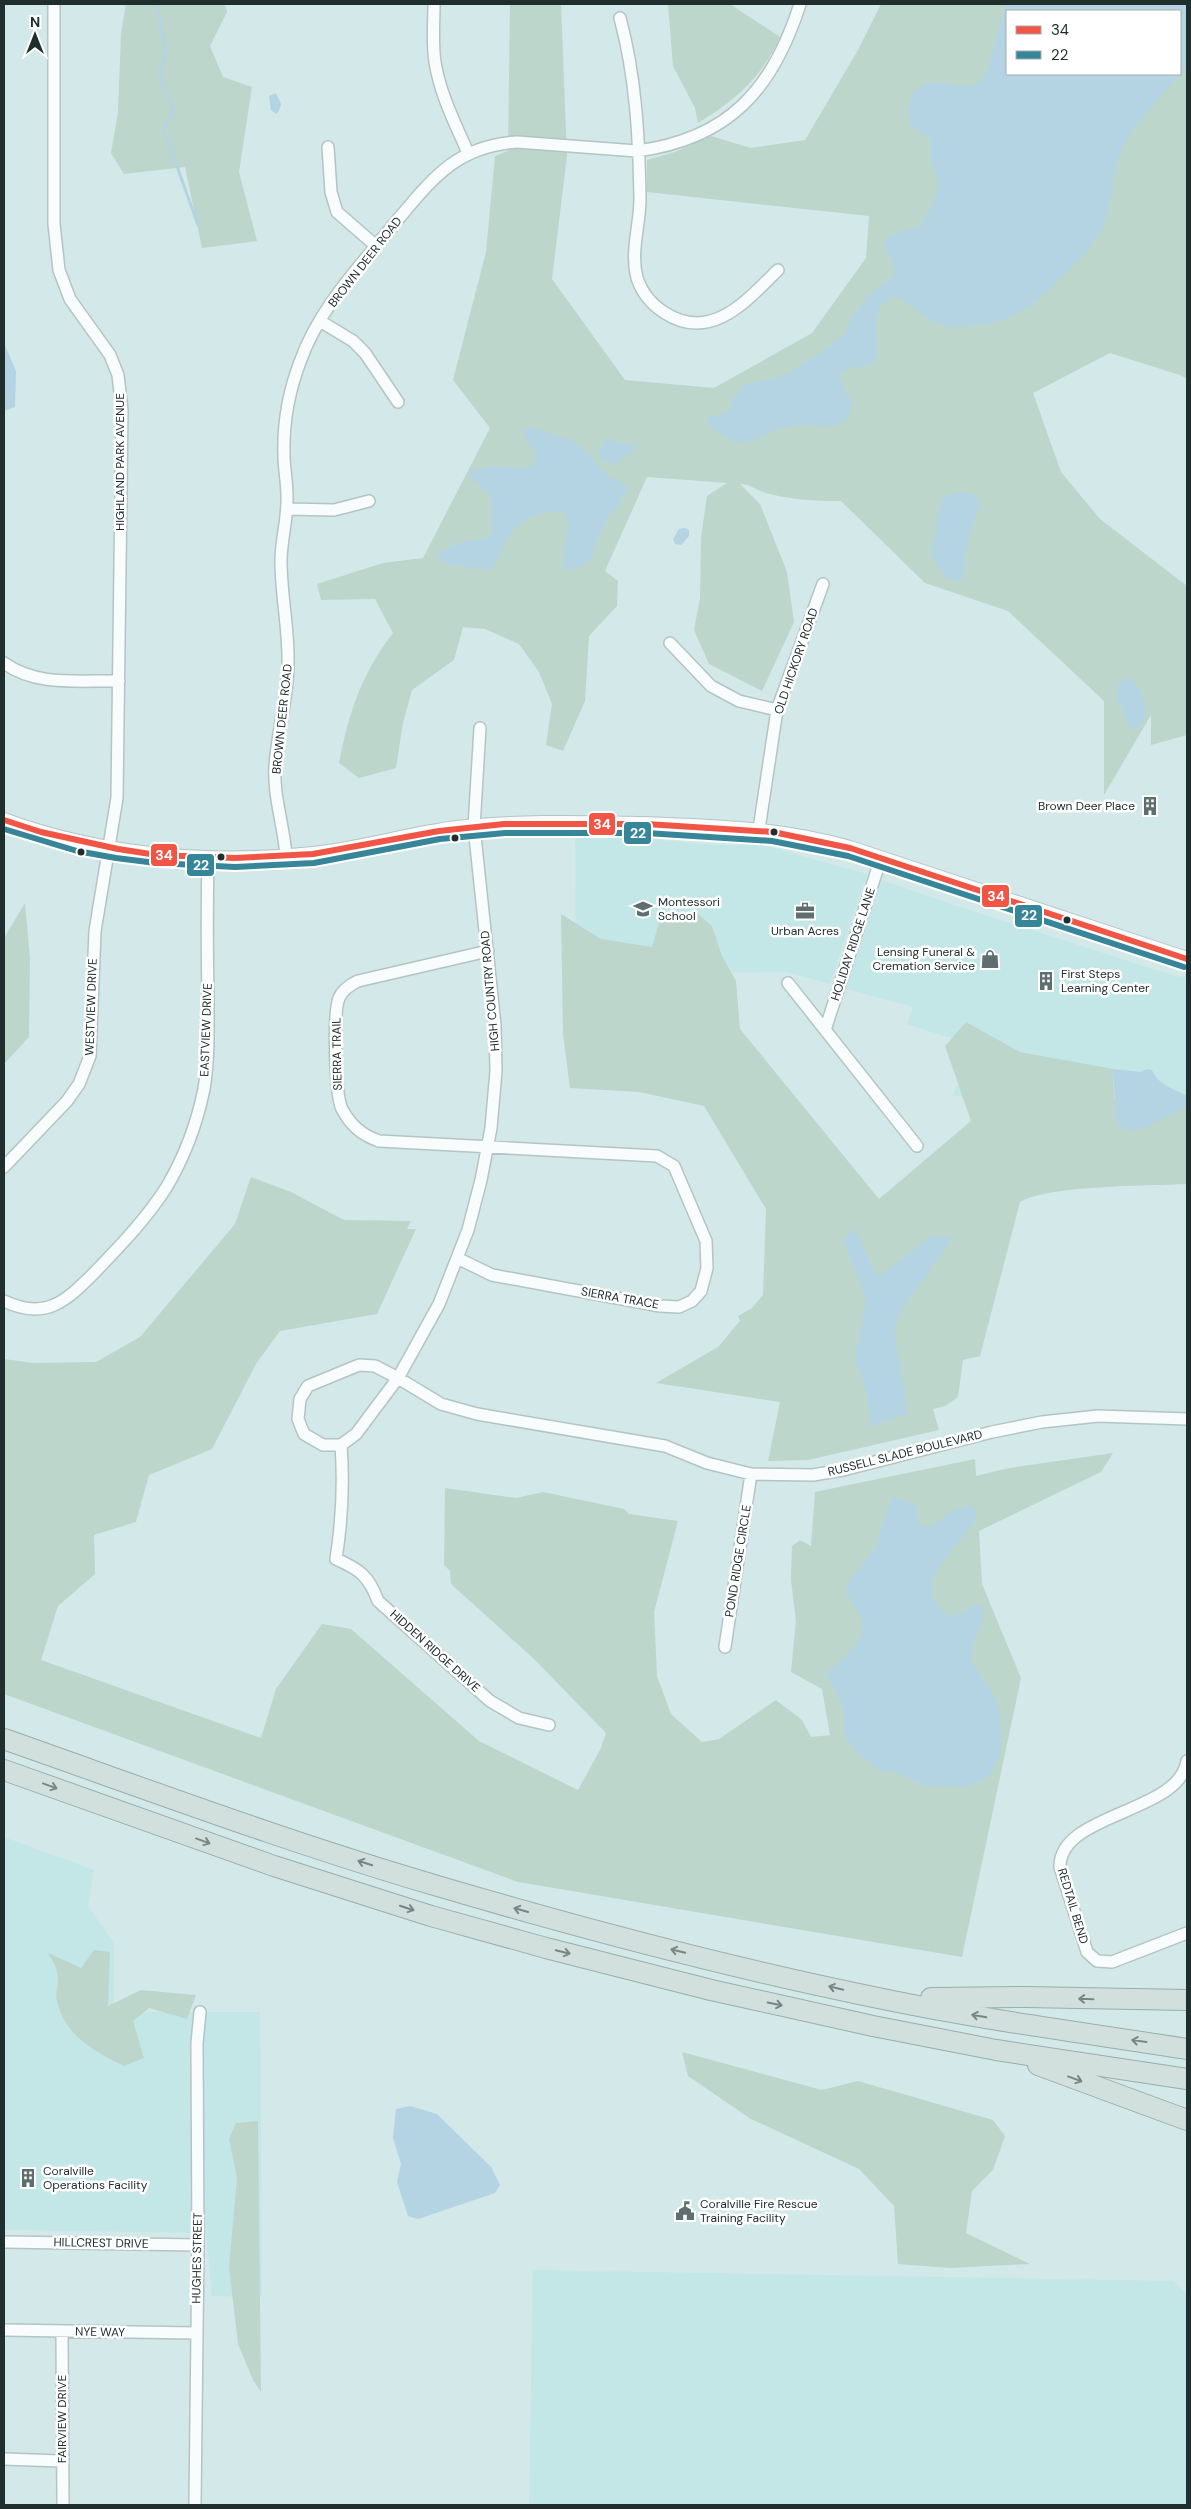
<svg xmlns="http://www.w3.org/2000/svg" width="1191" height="2509" font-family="'DM Sans',sans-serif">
<rect width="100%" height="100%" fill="#d3e8e8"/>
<path fill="#c3e7e7" d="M575 831 711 845H763L867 874 830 984 786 972 708 973 576 1023Z
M882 880 951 904 1175 976 1187 977V1100L952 1096 977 1047 907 1024 913 1007 846 989Z
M4 1837 94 1870 88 1906 114 1943V2012H260L262 2297 212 2296 206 2233 4 2230Z
M533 2270 1173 2281 1187 2294V2505H529Z"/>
<path fill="#bcd6cc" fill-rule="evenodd" d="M126 4H225L227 12 210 46 223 77 252 87 239 172 257 241 202 248 185 167 124 174 111 153 118 112 121 34Z
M510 4H561L567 156 552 279 625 380 714 388 812 333 866 258 869 216 647 192V160L675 152 711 136 751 148 805 140 858 50 881 4H1187V379L1180 375 1110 353 1033 393 1061 472 1100 519 1187 586V735L1151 745V715L1104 795V701L1008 611 925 583 841 501C815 501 791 500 766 493 756 490 750 484 740 484L760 504 787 572 794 622 762 691 709 664 694 630 700 598 701 538 707 496 727 483 647 477 605 571 618 581 617 606 589 636 585 701 563 751 546 745 552 704 539 672 519 644 485 629 463 627 454 660 412 690 403 723 396 768 359 778 339 763C349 712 361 675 393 633L375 599 321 600 317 584 383 563 423 558 490 428 453 380 486 252 495 156 508 151ZM1007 11H1180V74H1007Z
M668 4H730L780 37C761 78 736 100 698 123L695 108 673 66Z
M25 903 30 958 29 1037 4 1064V938Z
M561 914 601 939 652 947 661 916 698 914 712 926 722 956 736 981 740 1029 879 1199 971 1121 945 1046 966 1022 1020 1052 1113 1069 1114 1098 1187 1100V1184C1150 1186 1048 1185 1020 1202L980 1356 963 1360 958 1397 945 1406 933 1409 939 1430 808 1460 768 1461 780 1402 656 1383 718 1347 740 1321 738 1316 752 1308 763 1295 766 1209 704 1106 639 1092 570 1088 563 1034Z
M251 1177 291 1192 344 1220 411 1221 407 1229H416L377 1314 280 1331 256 1364 212 1449 149 1475 136 1522 94 1535 95 1574 58 1606 41 1660 261 1738 276 1689 322 1624 351 1629 479 1741 578 1790 601 1748 606 1733 534 1659 451 1584 450 1571 444 1565 445 1488 516 1498 543 1492 624 1509 629 1514 678 1521 654 1612 657 1676 671 1714 702 1742 719 1739 776 1700 802 1720 811 1737 830 1735 822 1689 791 1672 796 1621 791 1580 792 1546 800 1540 811 1546 815 1492 975 1459 976 1476 1009 1468 1113 1453 1101 1472 979 1531 982 1584 1021 1678 962 1957 518 1882 4 1694V1359L33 1363 96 1362 140 1337 235 1224Z
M94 1950 110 1952 108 2006 141 1990 196 1995 187 2019 149 2008 133 2021 144 2058 124 2066C95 2052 65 2036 57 2001 55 1995 58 1988 58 1982 59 1971 53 1962 48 1953L81 1968Z
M682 2052 822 2090 858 2081 993 2120 1005 2136 993 2170 972 2191 966 2233 1030 2264 950 2268 898 2264 894 2206 859 2169 751 2119 688 2076Z
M258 2121 261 2392 253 2380 238 2344 229 2267 237 2178 229 2139 236 2123Z"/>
<path fill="#b4d4e4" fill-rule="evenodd" d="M1006 4H1187V66C1166 93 1140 114 1124 145 1113 166 1113 192 1107 215 1099 243 1080 258 1060 278 1050 288 1039 300 1027 308 1007 322 960 333 936 323 925 319 899 291 888 298 866 313 883 351 874 362 868 369 853 363 840 374 838 389 857 397 850 413 842 433 823 424 807 425 798 425 788 426 780 429 766 433 755 442 740 443L729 439 707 424 708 417C714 416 730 415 732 406 732 403 730 401 731 398L738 394 744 385 781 377 821 353 845 333 852 317 869 295 893 276C897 263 883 254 885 241L892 234 919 227 934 201 938 190V181L930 159 931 139 911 126C908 113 907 103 915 92 930 71 962 94 980 82L988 69ZM1007 11H1180V74H1007Z
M276 93 281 104 279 111 276 114 271 110 269 96Z
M4 343 16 371 15 407 4 411Z
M532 427 575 442 591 456 606 475 619 481 627 488C623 502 613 510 606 522 599 534 594 547 591 560L577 569 565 570 563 563 568 521 563 512C544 510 520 517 509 535 503 546 498 559 491 570L446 564 436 556C450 543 468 541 487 538L492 532 490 495 467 475C489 457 512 474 533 466L536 453 523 434 525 428Z
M605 439 636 446C633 454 621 456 616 464L602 460 598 453Z
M970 493 974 495 980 504 967 543 964 578 962 581 946 579 932 557 931 551C932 544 934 538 936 531 940 505 935 491 970 493Z
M685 528 689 530V536L681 545 675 544 673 539 679 529Z
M1128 677C1142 689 1148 703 1144 722L1137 728 1129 727 1122 706 1117 702V684Z
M1113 1069 1141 1072 1146 1069 1152 1070C1158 1085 1174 1089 1187 1096V1107C1170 1113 1126 1146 1116 1121Z
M855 1229 878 1277 931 1236 953 1238 902 1309 894 1329 908 1413 871 1427 865 1386 855 1360 866 1299 843 1239Z
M892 1497 916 1505 919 1525C940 1530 939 1518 954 1510 959 1507 966 1507 971 1506L977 1514 973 1524C965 1534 936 1568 933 1578 928 1594 938 1608 949 1616L963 1613 974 1604H981L984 1615 973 1645 971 1660 997 1701 1002 1739 999 1756 991 1773 982 1781 964 1787 924 1786 898 1773 879 1770 854 1750 844 1736V1714L840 1699 825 1674C840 1663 866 1643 862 1621 860 1612 851 1601 846 1593L848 1583 879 1543 878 1538Z
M410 2106 437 2114 491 2167 500 2185 495 2193 418 2219 408 2216 397 2182 401 2164 393 2138 396 2109Z"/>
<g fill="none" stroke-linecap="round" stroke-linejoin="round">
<path stroke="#b4d4e4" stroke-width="3" d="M157 4 166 50 160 77 174 111 164 130 198 225"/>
<g stroke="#b4c4c4" stroke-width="14">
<path id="minor" d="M434 4C434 23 432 43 435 62 440 94 455 123 468 153
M620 18C636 77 639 138 640 199 640 225 630 252 637 278 642 293 652 305 665 313 712 343 748 299 778 270
M328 147 331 192 337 212 376 246
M320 321 353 341 365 353 398 402
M287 509 334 510 369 501
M670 643 711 686 739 701 777 710
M4 663C37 687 80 680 119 681
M480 728 474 827 495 1025 496 1071 491 1128 481 1180 468 1230 439 1304 398 1378 356 1434 341 1445H323L304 1434 298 1419 300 1399 308 1386 359 1365 375 1366 398 1378 441 1404 477 1414 665 1446 707 1463 751 1474 813 1475 843 1470 992 1432 1042 1422 1098 1416 1187 1419
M759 829 777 710 823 584
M286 856C284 826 273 796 275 766 277 732 288 699 288 664 289 630 281 596 281 561 281 539 288 518 287 496 287 482 284 468 284 455 283 423 289 391 300 362 319 308 360 266 395 223 432 179 456 146 517 142L637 151C729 139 773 89 800 4
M788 983 917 1146
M825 1030 881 858
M4 1167 67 1101 79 1084 90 1056 95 931 117 798 122 410 118 375 110 355 70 299 59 270 54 224V4
M457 1258 492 1275 660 1306 679 1307 692 1301 701 1291 707 1268 706 1241 674 1166 657 1156 379 1141C362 1135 351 1126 342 1109 335 1095 333 1013 339 998 342 990 350 985 358 981L488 951
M4 1301C46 1321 66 1301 95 1272 121 1245 146 1219 166 1188 184 1158 197 1123 204 1089 209 1059 208 1028 208 998 207 951 207 904 208 858
M341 1445C344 1484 342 1520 336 1559 359 1569 369 1576 378 1601L490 1701 519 1718 549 1725
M725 1647 751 1474
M1187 1761C1180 1813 1059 1813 1060 1867L1087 1952 1097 1961 1112 1962 1187 1933
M4 2242 198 2245
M4 2330 195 2333
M62 2332 63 2505
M4 2459 61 2461
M195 2505 198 2245 197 2043 200 2012"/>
</g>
<g stroke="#b4c4c4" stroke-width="16">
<path id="tertiary" d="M4 820C101 856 211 865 313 854 361 849 409 834 457 828 520 821 583 823 646 824 718 827 779 828 850 848L1187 959"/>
</g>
<g stroke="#98aeab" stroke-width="22">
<path id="motorway" d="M4 1739C149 1790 293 1844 441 1887 587 1930 735 1969 883 1999 984 2020 1086 2033 1187 2049
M4 1770 274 1866 431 1916 546 1948 711 1990 873 2026 996 2050 1187 2079
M931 1998 1026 1997 1187 2000
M1038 2065 1187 2120"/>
</g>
<use href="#minor" stroke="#f8fcfc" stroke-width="11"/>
<use href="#tertiary" stroke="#f8fcfc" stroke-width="14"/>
<use href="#motorway" stroke="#d1e0dd" stroke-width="20"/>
<g stroke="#fff" stroke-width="10">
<path id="bus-1" d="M4 820 41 832 118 849 157 855 235 858 313 854 439 831 504 824H646L773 832 850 848 1187 959"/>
</g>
<g stroke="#fff" stroke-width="10">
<path id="bus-2" d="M4 829 77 851 116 858 156 863 235 867 314 863 440 839 505 833H646L772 841 848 856 1184 967"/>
</g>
<use href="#bus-1" stroke="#f05546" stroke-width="6"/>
<use href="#bus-2" stroke="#378599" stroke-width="6"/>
</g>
<defs><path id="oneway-shaft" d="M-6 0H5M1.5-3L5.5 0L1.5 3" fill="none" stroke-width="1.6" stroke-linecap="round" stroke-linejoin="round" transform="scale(1.25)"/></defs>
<g stroke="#788786">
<use href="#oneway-shaft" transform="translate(50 1786) rotate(20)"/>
<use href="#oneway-shaft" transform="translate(203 1841) rotate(20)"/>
<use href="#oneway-shaft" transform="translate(365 1863) rotate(-162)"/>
<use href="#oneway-shaft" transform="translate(407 1908) rotate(18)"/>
<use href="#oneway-shaft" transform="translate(521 1910) rotate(-164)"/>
<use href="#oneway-shaft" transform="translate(678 1951) rotate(-166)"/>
<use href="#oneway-shaft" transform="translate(563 1952) rotate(14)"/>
<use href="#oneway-shaft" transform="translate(836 1988) rotate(-167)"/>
<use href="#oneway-shaft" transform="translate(1086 1999) rotate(-178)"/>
<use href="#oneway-shaft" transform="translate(775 2004) rotate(12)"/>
<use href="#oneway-shaft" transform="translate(979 2016) rotate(-170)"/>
<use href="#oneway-shaft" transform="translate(1139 2041) rotate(-172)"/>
<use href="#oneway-shaft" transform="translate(1075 2079) rotate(20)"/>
</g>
<defs>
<g id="building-bare" transform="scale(1.5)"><path d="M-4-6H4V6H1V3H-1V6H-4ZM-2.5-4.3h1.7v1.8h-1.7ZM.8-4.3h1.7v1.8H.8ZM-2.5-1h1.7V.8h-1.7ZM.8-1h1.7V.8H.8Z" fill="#5f6f6f" stroke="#fff" stroke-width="2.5" paint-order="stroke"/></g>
<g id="school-bare" transform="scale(1.5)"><path d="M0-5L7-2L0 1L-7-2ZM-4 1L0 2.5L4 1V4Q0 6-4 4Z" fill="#5f6f6f" stroke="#fff" stroke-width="2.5" paint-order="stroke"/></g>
<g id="office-bare" transform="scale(1.5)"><path d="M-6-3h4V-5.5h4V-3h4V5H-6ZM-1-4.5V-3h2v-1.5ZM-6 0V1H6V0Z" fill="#5f6f6f" stroke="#fff" stroke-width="2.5" paint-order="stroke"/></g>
<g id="shop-bare" transform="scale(1.5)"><path d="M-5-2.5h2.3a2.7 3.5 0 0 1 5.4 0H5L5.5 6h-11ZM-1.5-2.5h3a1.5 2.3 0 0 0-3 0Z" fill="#5f6f6f" stroke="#fff" stroke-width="2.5" paint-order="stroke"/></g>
<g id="civic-bare" transform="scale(1.5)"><path d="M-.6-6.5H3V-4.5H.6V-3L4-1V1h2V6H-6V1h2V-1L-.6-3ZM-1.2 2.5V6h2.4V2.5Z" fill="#5f6f6f" stroke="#fff" stroke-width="2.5" paint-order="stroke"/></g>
</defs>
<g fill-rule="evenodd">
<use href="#building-bare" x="1150" y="806"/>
<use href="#school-bare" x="643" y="909"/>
<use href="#office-bare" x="805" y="911"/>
<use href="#shop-bare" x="990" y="959"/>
<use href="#building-bare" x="1046" y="981"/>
<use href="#building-bare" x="28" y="2178"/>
<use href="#civic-bare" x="685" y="2211"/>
</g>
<g fill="#202e2e" stroke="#fff" stroke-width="2">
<circle cx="774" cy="832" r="4.5"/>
<circle cx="455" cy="838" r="4.5"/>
<circle cx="81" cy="852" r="4.5"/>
<circle cx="221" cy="857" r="4.5"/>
<circle cx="1067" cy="920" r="4.5"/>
</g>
<g text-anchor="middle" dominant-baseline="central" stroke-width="5" stroke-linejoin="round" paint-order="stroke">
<g font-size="12" fill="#202e2e" stroke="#fff">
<text transform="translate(365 262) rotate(-52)">BROWN DEER ROAD</text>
<text transform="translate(120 462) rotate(-90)">HIGHLAND PARK AVENUE</text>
<text transform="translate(796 661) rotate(-71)">OLD HICKORY ROAD</text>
<text transform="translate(282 719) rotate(-84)">BROWN DEER ROAD</text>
<text transform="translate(853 944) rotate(-72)">HOLIDAY RIDGE LANE</text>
<text transform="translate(490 991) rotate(-95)">HIGH COUNTRY ROAD</text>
<text transform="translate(91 1007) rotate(-88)">WESTVIEW DRIVE</text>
<text transform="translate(206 1030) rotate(-88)">EASTVIEW DRIVE</text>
<text transform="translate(337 1054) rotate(-91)">SIERRA TRAIL</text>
<text transform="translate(620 1298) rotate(10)">SIERRA TRACE</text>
<text transform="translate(905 1453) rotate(-14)">RUSSELL SLADE BOULEVARD</text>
<text transform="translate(738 1561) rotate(-81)">POND RIDGE CIRCLE</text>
<text transform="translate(435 1651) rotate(42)">HIDDEN RIDGE DRIVE</text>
<text transform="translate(1073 1906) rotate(73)">REDTAIL BEND</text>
<text transform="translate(101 2243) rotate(1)">HILLCREST DRIVE</text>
<text transform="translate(197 2258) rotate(-89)">HUGHES STREET</text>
<text transform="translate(100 2332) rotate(1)">NYE WAY</text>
<text transform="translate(62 2419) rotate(-90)">FAIRVIEW DRIVE</text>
</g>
<g font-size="12" fill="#202e2e" stroke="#fff" text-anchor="start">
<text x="1135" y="806" text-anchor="end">Brown Deer Place</text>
<text x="658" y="902">Montessori<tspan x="658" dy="14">School</tspan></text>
<text x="805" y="931" text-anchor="middle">Urban Acres</text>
<text x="975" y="952" text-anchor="end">Lensing Funeral &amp;<tspan x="975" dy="14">Cremation Service</tspan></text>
<text x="1061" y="974">First Steps<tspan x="1061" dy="14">Learning Center</tspan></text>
<text x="43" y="2171">Coralville<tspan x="43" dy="14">Operations Facility</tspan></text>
<text x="700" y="2204">Coralville Fire Rescue<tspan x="700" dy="14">Training Facility</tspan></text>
</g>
</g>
<g stroke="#fff" stroke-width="2">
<rect x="588" y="812" width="28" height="24" rx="5" fill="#f05546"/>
<rect x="623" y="821" width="29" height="24" rx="5" fill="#378599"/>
<rect x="150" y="843" width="28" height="24" rx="5" fill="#f05546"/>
<rect x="186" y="853" width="29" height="24" rx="5" fill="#378599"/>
<rect x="981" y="884" width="29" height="24" rx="5" fill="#f05546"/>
<rect x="1014" y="904" width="29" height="24" rx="5" fill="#378599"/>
</g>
<g font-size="14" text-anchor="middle" font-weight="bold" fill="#fff">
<text x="602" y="829">34</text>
<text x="638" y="838">22</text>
<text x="164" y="860">34</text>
<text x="201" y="870">22</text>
<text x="996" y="901">34</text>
<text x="1029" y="920">22</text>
</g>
<rect width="1191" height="2509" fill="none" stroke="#202e2e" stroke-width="10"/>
<rect x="1006" y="10" width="175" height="65" fill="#ffffff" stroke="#a6abab"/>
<rect x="1016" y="26" width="25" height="8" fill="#f05546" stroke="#a6abab"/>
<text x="1051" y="35" font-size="15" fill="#202e2e">34</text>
<rect x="1016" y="51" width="25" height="8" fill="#378599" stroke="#a6abab"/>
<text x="1051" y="60" font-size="15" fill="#202e2e">22</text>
<g transform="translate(35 35)" stroke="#ffffff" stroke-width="4" paint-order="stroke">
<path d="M0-4L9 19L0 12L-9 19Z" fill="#202e2e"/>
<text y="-8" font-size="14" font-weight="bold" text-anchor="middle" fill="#202e2e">N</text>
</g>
</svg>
